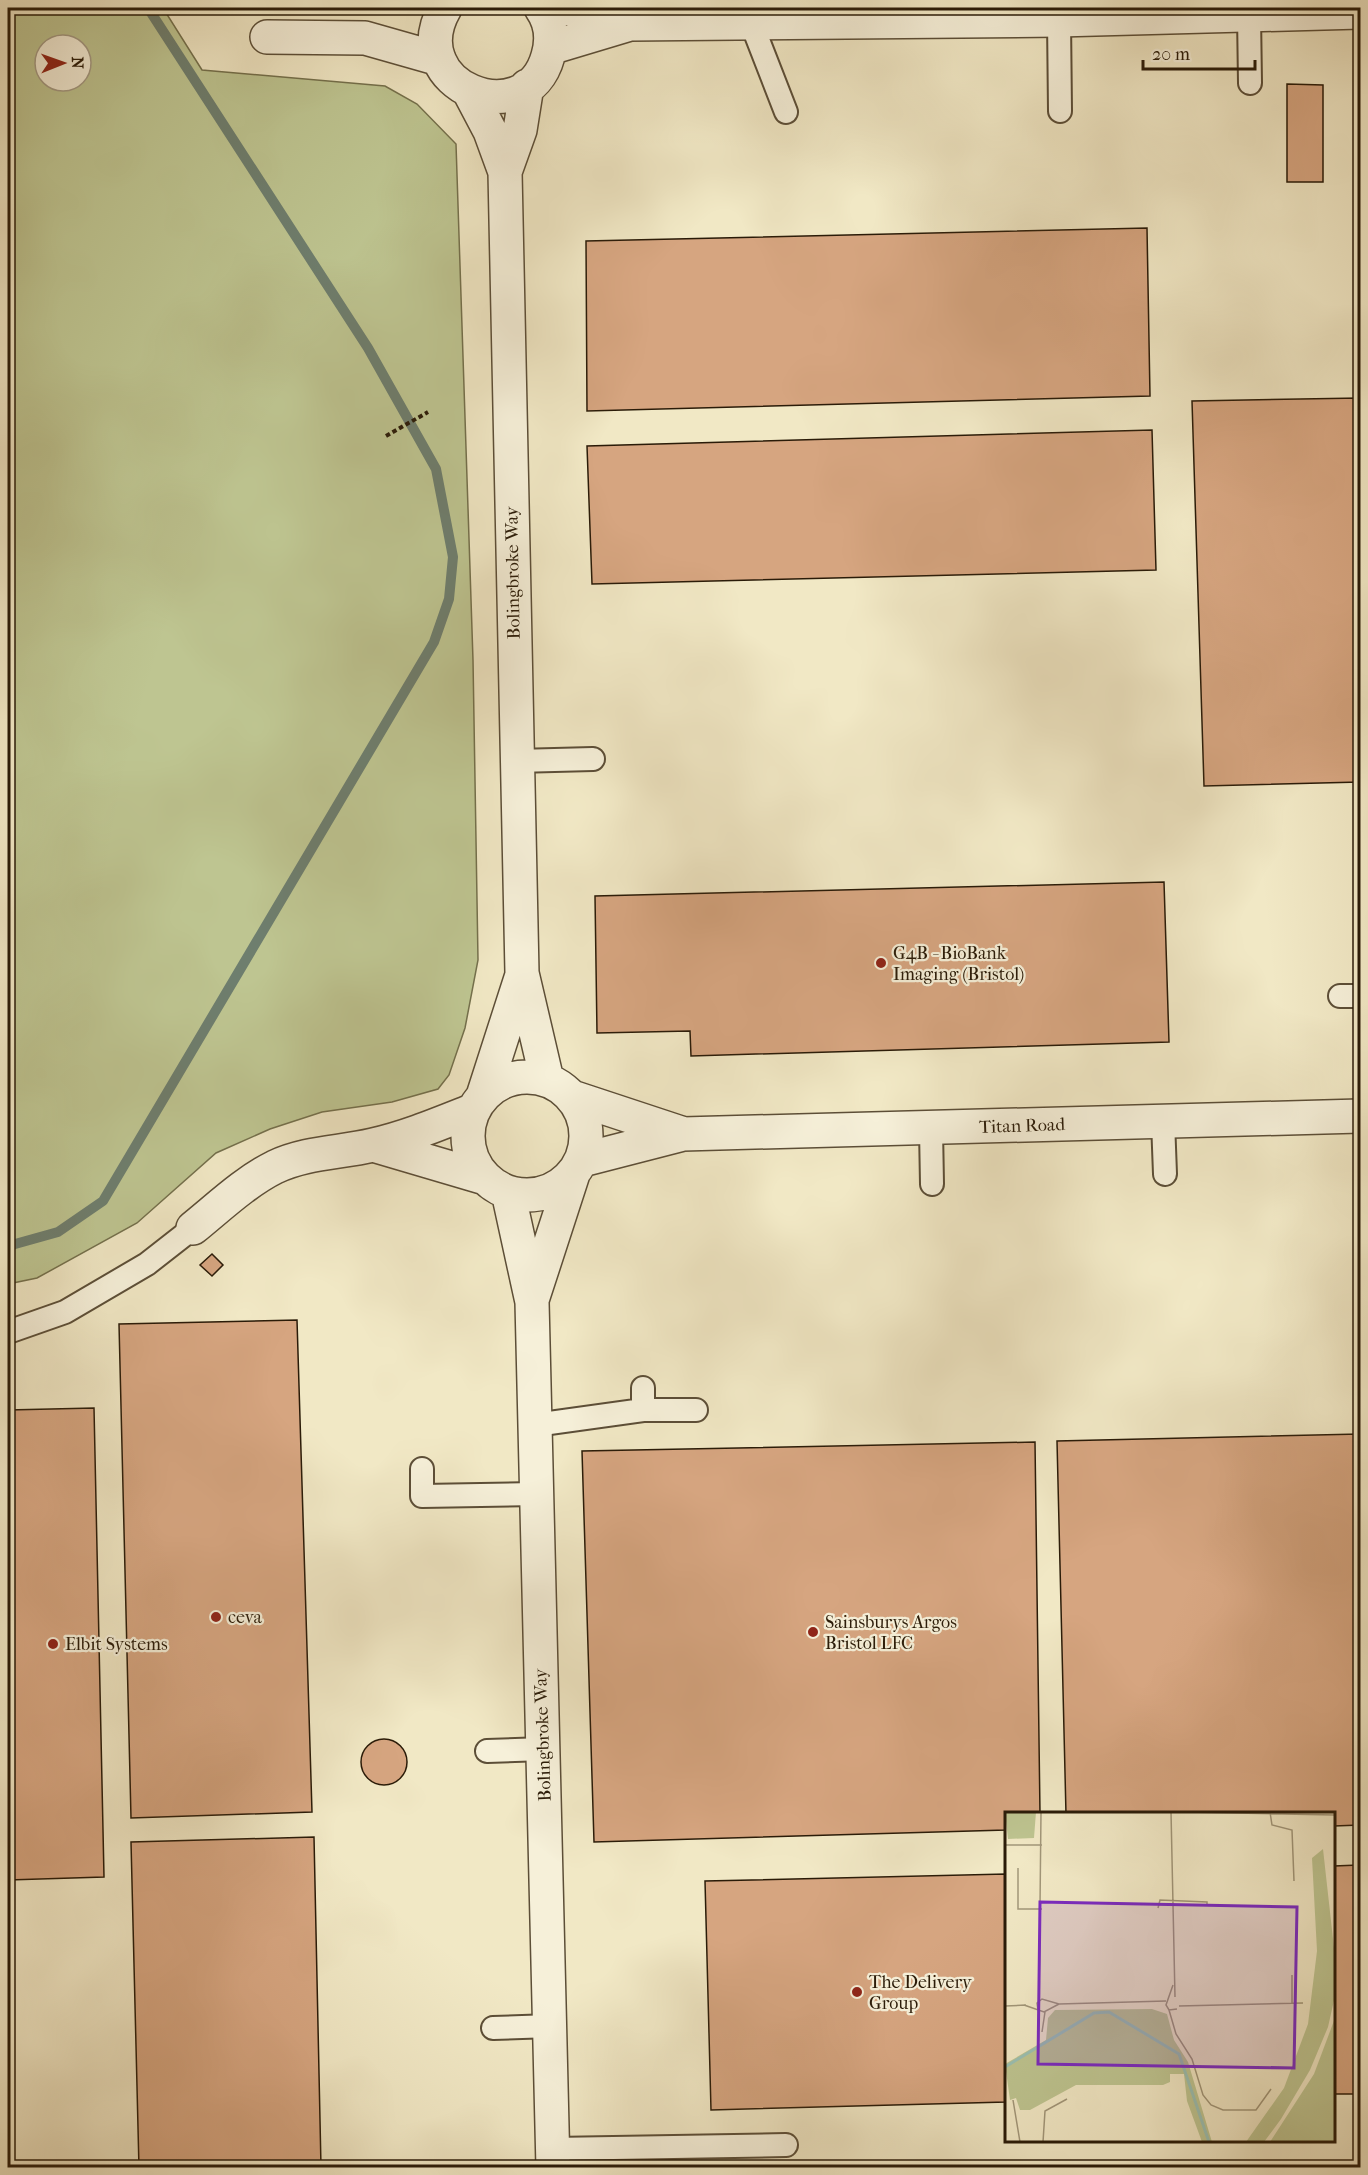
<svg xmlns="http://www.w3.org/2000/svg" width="1368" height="2175" font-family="'IM FELL French Canon',serif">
<rect width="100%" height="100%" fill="#f1e8c5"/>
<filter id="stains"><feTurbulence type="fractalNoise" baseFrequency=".00333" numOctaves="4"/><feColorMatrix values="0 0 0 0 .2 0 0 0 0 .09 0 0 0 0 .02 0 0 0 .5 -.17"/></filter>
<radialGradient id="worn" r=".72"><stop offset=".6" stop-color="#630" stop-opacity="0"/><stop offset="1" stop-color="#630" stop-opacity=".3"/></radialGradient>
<path fill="#bec591" stroke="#74704c" stroke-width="1.5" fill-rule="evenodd" d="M8 8H163L202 70 385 86 417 104 456 144 473 660 478 960 465 1028 449 1075 438 1089 392 1102 322 1112 270 1129 216 1153 137 1223 37 1278 8 1284ZM45 45H81V81H45Z"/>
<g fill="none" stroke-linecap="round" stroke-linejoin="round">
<path stroke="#6e7e6e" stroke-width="10" d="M8 1246 58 1232 103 1201 434 642 449 599 453 557 436 469 368 348 148 8"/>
</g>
<path fill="#d6a580" stroke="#2a1b08" stroke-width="1.5" d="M1287 84 1323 85V182H1287Z
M1147 228 1150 396 587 411 586 241Z
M1360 398V782L1204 786 1192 401Z
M1152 430 1156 570 592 584 587 446Z
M1164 882 1169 1042 691 1056 690 1031 597 1033 595 896Z
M212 1254 223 1265 212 1276 200 1265Z
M297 1320 312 1812 131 1818 119 1324Z
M94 1408 104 1877 8 1880V1410Z
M1360 1434V1825L1334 1826V1814H1066L1057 1441Z
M1035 1442 1040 1814H1006V1830L594 1842 582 1451Z
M361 1762a23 23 0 1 1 46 0a23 23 0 1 1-46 0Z
M314 1837 321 2167 139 2168 131 1842Z
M1359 1865 1360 2094H1334V1866Z
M1006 1874V2102L711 2110 705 1881Z"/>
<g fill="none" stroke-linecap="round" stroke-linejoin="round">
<g stroke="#5c4e37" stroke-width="26">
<path id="service" d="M1249 15 1250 83
M1059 20 1060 111
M751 22 786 112
M516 761 593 759
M1340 996H1360
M1163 1121 1165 1174
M931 1129 932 1184
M8 1332 65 1312 147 1264 193 1228
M643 1410H696
M535 1425 643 1410V1388
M422 1469V1496L536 1494
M487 1751 544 1749
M493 2028 551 2026
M553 2149 786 2145"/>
</g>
<g stroke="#5c4e37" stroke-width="36">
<path id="minor" d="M445 8C400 86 526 136 548 56 553 39 551 22 541 8
M565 8 630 24 1059 20 1360 12
M267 37 365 38 439 59
M550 48 630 24
M470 93 490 131 505 172 522 973 547 1080
M505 172 520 130 527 86
M468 1136a59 59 0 1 1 118 0a59 59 0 1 1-118 0Z
M483 1096 521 978
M572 1097 681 1133
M373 1145 485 1178
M582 1160 683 1134 1360 1116
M508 1192 532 1302 553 2168
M193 1228C219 1207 245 1182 275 1167 307 1152 340 1153 373 1145 408 1137 441 1123 474 1110
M533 1297 573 1174"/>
</g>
<path stroke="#2a1b08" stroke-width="4" stroke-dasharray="4.5 3" stroke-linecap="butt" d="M386 436 428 412"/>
<use href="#service" stroke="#f6f0d9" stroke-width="22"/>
<use href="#minor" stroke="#f6f0d9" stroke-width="33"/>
</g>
<g fill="#8f2418" stroke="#f6f0d9" stroke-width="2">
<circle cx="881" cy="963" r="6"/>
<circle cx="216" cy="1617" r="6"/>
<circle cx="813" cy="1632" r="6"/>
<circle cx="53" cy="1644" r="6"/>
<circle cx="857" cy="1992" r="6"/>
</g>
<g text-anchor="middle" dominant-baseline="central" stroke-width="4.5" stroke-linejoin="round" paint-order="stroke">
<g font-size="18" fill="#2a1b08" stroke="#f6f0d9">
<text transform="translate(513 573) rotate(-91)">Bolingbroke Way</text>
<text transform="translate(1022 1126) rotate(-2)">Titan Road</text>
<text transform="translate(543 1735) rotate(-92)">Bolingbroke Way</text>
</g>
<g font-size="18" fill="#2a1b08" stroke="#f6f0d9" text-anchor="start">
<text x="893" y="953">G4B - BioBank<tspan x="893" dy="21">Imaging (Bristol)</tspan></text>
<text x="228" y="1617">ceva</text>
<text x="825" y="1622">Sainsburys Argos<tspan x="825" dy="21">Bristol LFC</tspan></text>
<text x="65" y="1644">Elbit Systems</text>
<text x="869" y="1982">The Delivery<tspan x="869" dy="21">Group</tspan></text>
</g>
</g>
<g transform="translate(1005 1812)">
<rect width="330" height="330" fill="#f1e8c5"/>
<path d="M0 0H31L29 26 3 27ZM318 37 330 145V184L323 215 305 258 276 307 259 330H241L279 276 303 212 312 139 307 46ZM147 197 162 202 169 228 183 250 207 330H197L182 289 179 262H165V270L158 273H71L25 298H15L11 286 5 288 0 252 41 228 43 206 50 198ZM330 206V330H265L309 262Z" fill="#bec591"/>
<path fill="none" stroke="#9bc0b2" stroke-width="3" d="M0 255 89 201 104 200 174 242 204 330"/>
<path fill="none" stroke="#a19679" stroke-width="1.5" d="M166 0 170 185M181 0 330 3M265 0 267 13 287 18 289 69M0 33H37M13 56V97H37M153 96 155 88 202 90V94M287 163V191M168 173 161 193 164 198 172 197M34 188 36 0M19 193 39 200 54 192M0 194 21 193M174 194 298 191M33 198 32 191 37 187 54 192 161 189M164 198 171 222 187 247 198 283 206 293 218 298H251L266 277M37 220 40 200M8 288 15 330M38 330 40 299 62 287"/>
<path fill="#7b2cbf" fill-opacity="0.15" stroke="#7b2cbf" stroke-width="3" d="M35 90 292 95 289 256 33 252Z"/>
<rect width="330" height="330" fill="none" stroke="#2a1b08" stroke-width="3"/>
</g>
<rect width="1368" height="2175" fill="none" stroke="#f1e8c5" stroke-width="30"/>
<rect x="9" y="9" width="1350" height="2157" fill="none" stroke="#2a1b08" stroke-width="3"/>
<rect x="15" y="15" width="1338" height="2145" fill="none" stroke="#2a1b08" stroke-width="1.5"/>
<g transform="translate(63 63) rotate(89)"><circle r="28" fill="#f6f0d9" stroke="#a49b85" stroke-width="1.5"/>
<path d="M0-4.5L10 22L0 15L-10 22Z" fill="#8f2418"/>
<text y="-9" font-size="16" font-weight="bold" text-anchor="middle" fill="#2a1b08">N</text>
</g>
<path d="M1143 60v9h112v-9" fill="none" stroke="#2a1b08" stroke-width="3"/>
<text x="1152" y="60" font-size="18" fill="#2a1b08" stroke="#f6f0d9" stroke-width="4.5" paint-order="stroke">20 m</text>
<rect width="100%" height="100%" filter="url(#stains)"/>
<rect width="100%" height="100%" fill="url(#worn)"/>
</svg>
